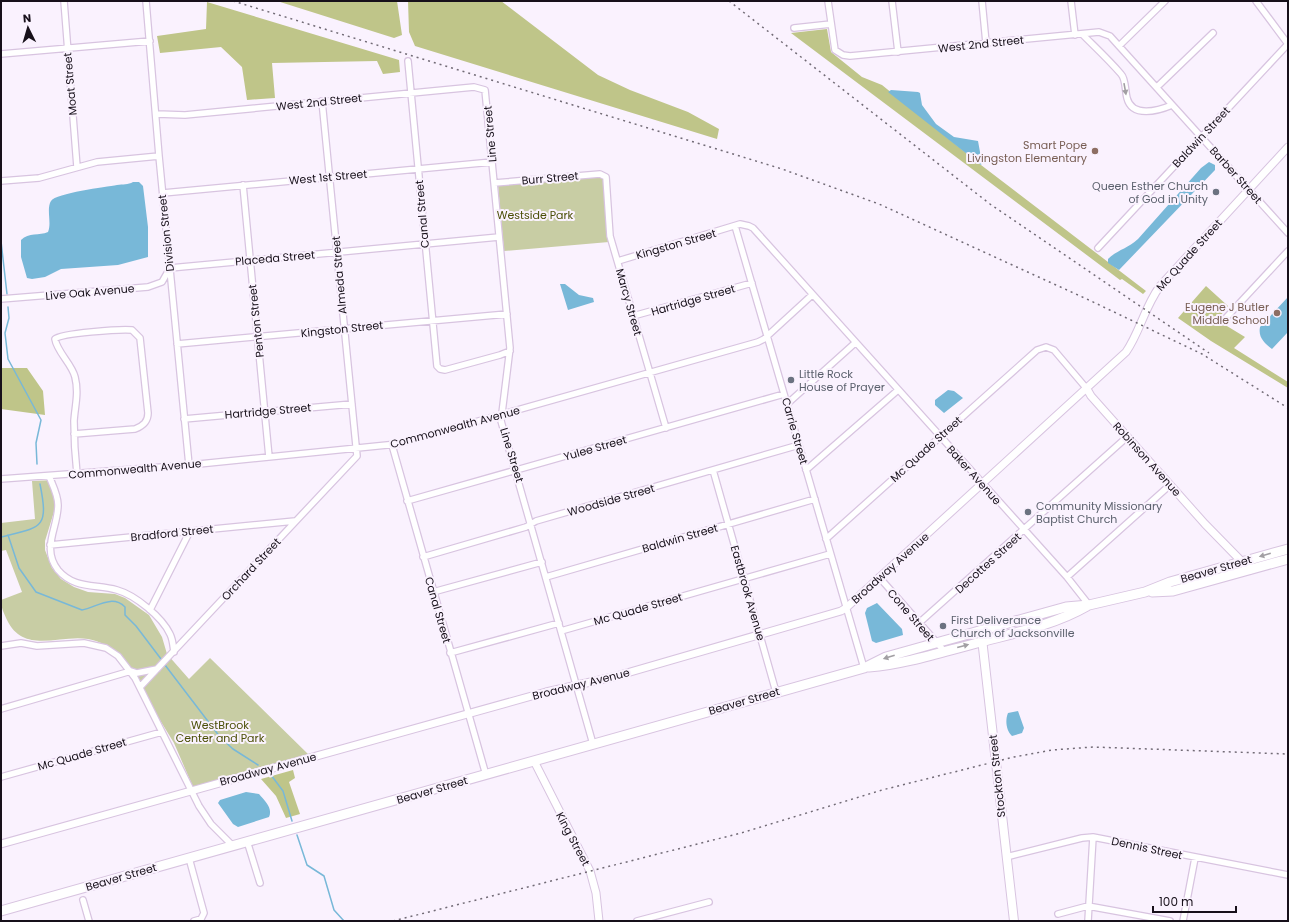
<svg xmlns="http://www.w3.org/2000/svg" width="1289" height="922" font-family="Poppins,sans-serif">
<rect width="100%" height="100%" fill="#faf2fe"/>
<path fill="#c8cda4" d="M609 175 612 230 607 231 609 242 504 251 498 185Z
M55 480 57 502 45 541V550L52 568 61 579 74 587 88 592 115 594 125 598 149 615 162 637 167 654 189 679 210 658 309 755 193 787 174 743 120 655C111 648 100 641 88 639 60 634 24 655 7 620 4 613 1 608 1 600L22 592 6 550 1 551V523L35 519 32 481Z"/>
<path fill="#bfc589" d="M277 1H397L402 35 394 38Z
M408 1H501L598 75 630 90 688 112 719 129 717 139 415 46 409 32Z
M207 2 399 60 400 72 383 74 377 61 272 63 275 98 247 100 242 67 221 47 160 53 157 36 206 29Z
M827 29 831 52 862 77 882 85 981 165 1146 291 1143 294 1122 279 1120 280 791 33Z
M1206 286 1228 306 1217 320 1245 337 1234 348 1288 382V388L1211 341 1178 318Z
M1 368H27L43 391 45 415 1 409Z
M293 770 295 778 289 782 300 814 286 818 276 796 261 779Z"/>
<path fill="#78b8d8" d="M891 90 918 92 920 93 922 105 936 124 954 137 978 141 982 163 981 165 888 92Z
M1209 162 1215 165V170L1119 270 1108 263V259C1117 250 1127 249 1138 239L1201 168Z
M133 182H139L143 186 148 227V257L118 265 61 269 45 277 32 279 27 278 21 257V240C29 232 39 236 48 232 52 223 46 209 51 201 56 193 106 187 117 185 123 184 128 185 133 182Z
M560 284H565L579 295 593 298 594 302 568 310Z
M1288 297V332L1272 349C1264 343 1258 337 1260 327Z
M948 390 954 391 963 398 944 413 935 405V400Z
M877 603 902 629 903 635 876 643 872 641 865 613 867 608Z
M1018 711 1024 728 1022 733 1012 736C1006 731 1005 720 1008 713Z
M246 792 259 794C265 801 273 808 269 817L238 827 233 824 218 803 220 800Z"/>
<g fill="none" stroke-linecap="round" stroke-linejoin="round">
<path stroke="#78b8d8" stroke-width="1.5" d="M1 241 7 294
M8 307 9 318 5 333 8 359 41 420 36 443 37 464
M8 535 19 568 36 592 82 610C97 607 112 594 125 607V615L136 626 161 659
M1 537C42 527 49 529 40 484
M165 665 220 737 233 749 258 765
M271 775 283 791 292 821
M297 835 307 865 324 876 334 910 344 921"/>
<g stroke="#d8c4e0" stroke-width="8">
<path id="minor" d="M64 1 77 167
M146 1 159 156 189 465
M828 1 835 50 843 55 850 56 1099 32 1110 36 1119 46 1288 233
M892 1 898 52
M982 1 986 43
M1071 1 1075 35
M1256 1 1288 44
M794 28 831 24
M1082 34C1095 47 1109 60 1121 74 1126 79 1125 91 1127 98 1132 118 1158 111 1172 105
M1119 46 1165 1
M1 54 150 41
M408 61 437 366 440 369 445 370 500 355 510 351
M1157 87 1213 33
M157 114 185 115 474 87 485 90 510 348 501 421 593 744
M1 181 39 178 97 162 159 156
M494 183 600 174 606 177 610 236 666 428
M243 185 269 457
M163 193 492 162
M735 226 864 668
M1098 248 1288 44
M618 261 740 224 749 226 753 228 1067 577 1089 605
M1 299 148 287 162 282 170 268 499 237
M633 316 752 283
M1223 321 1288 251
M177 344 507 314
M787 404 855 343
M184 419 352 404
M74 434 135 429C143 426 148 422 148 413L140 338 132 330C121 329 61 333 55 339 57 352 72 364 75 377 79 393 75 406 74 421 74 439 75 456 77 474
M392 445 486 775
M713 470 776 692
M806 470 898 390
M49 476C53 486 58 495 58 505 58 528 41 548 58 570 74 589 95 584 117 590 135 595 162 617 170 634 173 640 173 646 174 652
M1 479 189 465 397 444 758 342 764 339 812 295
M407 501 784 394
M826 539 1037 350 1046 347 1054 350 1087 389
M50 545 295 521
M423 557 526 527 536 521 799 445
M546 577 815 499
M879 577 945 652
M1067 577 1170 485
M433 592 542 562
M150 610 190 531
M919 623 1127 437
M561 631 830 554
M1 646 21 643 37 646 84 643 106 648 118 656 135 678 199 806 211 824 233 846
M450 653 559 623
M140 687 357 456 322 101
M1 709 131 671 137 673 157 669
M1 777 162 732
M247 841 260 883
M1006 857 1082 838 1093 837 1288 875
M189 858 204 913 201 919 194 921
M83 900 89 921
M1058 914 1088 906 1170 921
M637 921 709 902
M1088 921 1093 837
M1183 921 1195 858"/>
</g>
<g stroke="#d8c4e0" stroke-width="9">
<path id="tertiary" d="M1087 389 1091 396 1205 524 1250 570
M534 761 590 871 596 893 599 921
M1 844 546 692 613 677 841 611 846 608 1126 352C1140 332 1144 308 1160 286L1288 147"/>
</g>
<g stroke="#d8c4e0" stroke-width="10">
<path id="secondary" d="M981 630 1014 921"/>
</g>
<g stroke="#d8c4e0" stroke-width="11">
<path id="primary" d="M1152 592 1173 591 1288 559
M869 667C906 664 942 652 977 643 1014 633 1054 625 1087 606
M1 911 864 668 886 657 936 643 1066 607 1089 605 1145 592 1170 582 1288 549"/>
</g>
<use href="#minor" stroke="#fff" stroke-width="5.5"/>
<use href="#tertiary" stroke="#fff" stroke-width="7"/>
<use href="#secondary" stroke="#fff" stroke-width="8"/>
<use href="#primary" stroke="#fff" stroke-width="9"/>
<path stroke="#726b76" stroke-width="1.5" stroke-dasharray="2 4" stroke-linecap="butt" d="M233 1 782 169 879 204 1091 301 1202 354 1288 408
M729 1 990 204 1209 353
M393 921 741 833 882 790 1014 757 1052 750 1093 747 1288 754"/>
</g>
<defs><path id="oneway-solid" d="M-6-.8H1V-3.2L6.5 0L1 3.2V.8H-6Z"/></defs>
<g fill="#a29fa3">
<use href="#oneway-solid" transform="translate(1125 89) rotate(80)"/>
<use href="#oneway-solid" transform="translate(1265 555) rotate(164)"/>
<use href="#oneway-solid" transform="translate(963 646) rotate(-15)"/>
<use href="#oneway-solid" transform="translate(889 657) rotate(162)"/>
</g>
<g fill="#8d6e63" stroke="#faf2fe" stroke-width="1.5">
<circle cx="1095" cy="151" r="4"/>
<circle cx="1277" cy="313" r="4"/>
</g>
<g fill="#6b7280" stroke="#faf2fe" stroke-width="1.5">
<circle cx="1216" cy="192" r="4"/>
<circle cx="791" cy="380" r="4"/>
<circle cx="1028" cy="512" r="4"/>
<circle cx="943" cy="626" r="4"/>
</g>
<g text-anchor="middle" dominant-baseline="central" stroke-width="4" stroke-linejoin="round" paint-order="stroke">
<g font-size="11" fill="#17101a" stroke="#faf2fe">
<text transform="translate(981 44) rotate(-6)">West 2nd Street</text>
<text transform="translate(70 84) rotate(-95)">Moat Street</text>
<text transform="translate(319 102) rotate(-6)">West 2nd Street</text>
<text transform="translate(490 134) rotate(-95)">Line Street</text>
<text transform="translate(1201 137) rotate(-47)">Baldwin Street</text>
<text transform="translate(1236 175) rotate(48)">Barber Street</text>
<text transform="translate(328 177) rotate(-5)">West 1st Street</text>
<text transform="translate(550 178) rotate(-5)">Burr Street</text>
<text transform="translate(422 214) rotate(-95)">Canal Street</text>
<text transform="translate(166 233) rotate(-96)">Division Street</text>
<text transform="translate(676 244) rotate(-16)">Kingston Street</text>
<text transform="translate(1189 255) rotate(-48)">Mc Quade Street</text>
<text transform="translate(275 258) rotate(-5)">Placeda Street</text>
<text transform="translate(339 275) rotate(-95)">Almeda Street</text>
<text transform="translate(90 292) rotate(-5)">Live Oak Avenue</text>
<text transform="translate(693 300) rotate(-16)">Hartridge Street</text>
<text transform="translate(629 302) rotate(74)">Marcy Street</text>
<text transform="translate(256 321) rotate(-96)">Penton Street</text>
<text transform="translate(342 329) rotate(-6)">Kingston Street</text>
<text transform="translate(268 411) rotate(-5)">Hartridge Street</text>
<text transform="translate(455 427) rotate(-15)">Commonwealth Avenue</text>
<text transform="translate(795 431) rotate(74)">Carrie Street</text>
<text transform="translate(595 448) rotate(-16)">Yulee Street</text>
<text transform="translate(926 449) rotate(-42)">Mc Quade Street</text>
<text transform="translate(512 455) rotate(73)">Line Street</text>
<text transform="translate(1147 459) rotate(48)">Robinson Avenue</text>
<text transform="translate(135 469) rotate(-5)">Commonwealth Avenue</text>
<text transform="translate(974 475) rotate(48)">Baker Avenue</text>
<text transform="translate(611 500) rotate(-16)">Woodside Street</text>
<text transform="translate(172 533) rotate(-6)">Bradford Street</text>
<text transform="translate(680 538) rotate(-16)">Baldwin Street</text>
<text transform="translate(988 563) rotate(-42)">Decottes Street</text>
<text transform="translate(890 568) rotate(-42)">Broadway Avenue</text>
<text transform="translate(251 569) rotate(-47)">Orchard Street</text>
<text transform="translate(1216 569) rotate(-16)">Beaver Street</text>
<text transform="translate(748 593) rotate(74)">Eastbrook Avenue</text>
<text transform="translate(638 609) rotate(-16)">Mc Quade Street</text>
<text transform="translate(438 610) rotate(74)">Canal Street</text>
<text transform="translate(911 615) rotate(49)">Cone Street</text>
<text transform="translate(581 684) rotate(-14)">Broadway Avenue</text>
<text transform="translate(744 701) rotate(-16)">Beaver Street</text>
<text transform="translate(82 754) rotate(-16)">Mc Quade Street</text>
<text transform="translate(268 769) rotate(-15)">Broadway Avenue</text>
<text transform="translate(997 776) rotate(-96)">Stockton Street</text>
<text transform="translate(432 790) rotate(-16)">Beaver Street</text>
<text transform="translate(573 839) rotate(62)">King Street</text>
<text transform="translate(1147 848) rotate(12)">Dennis Street</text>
<text transform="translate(121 877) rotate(-16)">Beaver Street</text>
</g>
<g font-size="11" fill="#785e54" stroke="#faf2fe" text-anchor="end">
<text x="1087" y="145">Smart Pope<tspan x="1087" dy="13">Livingston Elementary</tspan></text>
<text x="1269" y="307">Eugene J Butler<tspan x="1269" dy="13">Middle School</tspan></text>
</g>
<g font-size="11" fill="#5b616d" stroke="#faf2fe" text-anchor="start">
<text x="1208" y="186" text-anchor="end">Queen Esther Church<tspan x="1208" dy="13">of God in Unity</tspan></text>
<text x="799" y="374">Little Rock<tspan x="799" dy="13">House of Prayer</tspan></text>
<text x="1036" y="506">Community Missionary<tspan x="1036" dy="13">Baptist Church</tspan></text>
<text x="951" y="620">First Deliverance<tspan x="951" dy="13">Church of Jacksonville</tspan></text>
</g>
<g font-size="11" fill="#4b4f07" stroke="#faf2fe">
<text x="535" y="215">Westside Park</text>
<text x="220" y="725">WestBrook<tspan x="220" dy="13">Center and Park</tspan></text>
</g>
</g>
<rect width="1289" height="922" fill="none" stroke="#17101a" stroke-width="4"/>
<g transform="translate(28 28) rotate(355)" stroke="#faf2fe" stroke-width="3" paint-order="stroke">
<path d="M0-3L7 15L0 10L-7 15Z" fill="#17101a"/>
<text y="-6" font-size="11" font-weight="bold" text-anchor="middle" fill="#17101a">N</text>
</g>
<path d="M1153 906v6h83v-6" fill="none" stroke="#17101a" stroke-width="2"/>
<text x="1159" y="906" font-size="12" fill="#17101a" stroke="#faf2fe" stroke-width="3" paint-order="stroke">100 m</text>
</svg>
